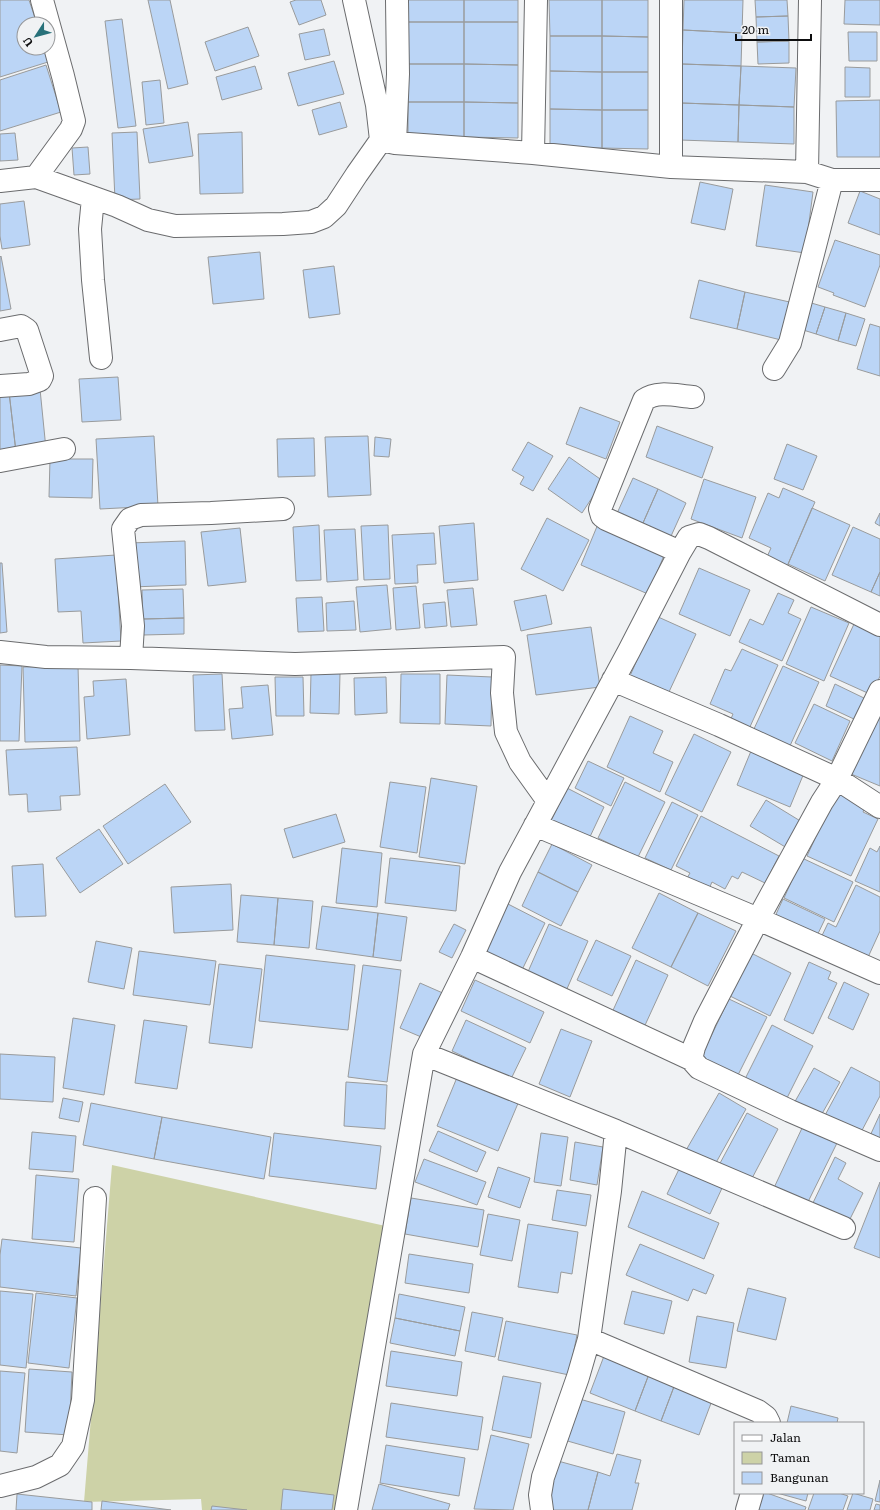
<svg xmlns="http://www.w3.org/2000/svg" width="880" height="1510" font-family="Literata,serif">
<rect width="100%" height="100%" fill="#f0f2f4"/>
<path fill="#cdd2a7" d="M112 1165 399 1229 351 1510H202L201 1499 84 1502Z"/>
<path fill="#bbd5f6" stroke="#999b9c" d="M0 0H29L37 24H24V48H44L48 62 0 77Z
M148 0H170L188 84 168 89Z
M296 0H321L326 15 299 25 290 2Z
M408 0H464V22H408Z
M464 0H518V22H464Z
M549 0H602V36H550Z
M602 0H648V37L602 36Z
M684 0H743L742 33 683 30Z
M755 0H787L788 16 756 17Z
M845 0H880V25L844 24Z
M788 16 789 41 757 42 756 17Z
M122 19 136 126 118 128 105 21Z
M408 22H464V64H408Z
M464 22H518V65L464 64Z
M248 27 259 56 215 71 205 42Z
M324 29 330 55 305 60 299 34Z
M683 30 742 33 741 66 682 64Z
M848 32H877V61H849Z
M550 36H602V72L550 71Z
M602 36 648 37V72H602Z
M789 41V63L758 64 757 42Z
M334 61 344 94 298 106 288 73Z
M408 64H464V102H408Z
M464 64 518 65V103L464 102Z
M682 64 741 66 739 105 681 103Z
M46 65 61 112 0 131V80Z
M255 66 262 89 222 100 216 77Z
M741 66 796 68 794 107 739 105Z
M845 67 870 68V97H845Z
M550 71 602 72V110L550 109Z
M602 72H648V110H602Z
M160 80 164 123 146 125 142 82Z
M880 100V157H837L836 101Z
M340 102 347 127 319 135 312 110Z
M408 102H464V137H408Z
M464 102 518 103V138L464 137Z
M681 103 739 105 738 142 680 140Z
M739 105 794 107V144L738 142Z
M550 109 602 110V148H550Z
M602 110H648V149L602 148Z
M188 122 193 156 149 163 143 129Z
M137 132 140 199 115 200 112 133Z
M242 132 243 193 200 194 198 134Z
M15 133 18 160 0 161V134Z
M88 147 90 174 74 175 72 148Z
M700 182 733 189 725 230 691 223Z
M765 185 813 192 805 253 756 246Z
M860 191 880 199V235L848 223Z
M24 201 30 245 2 249 0 236V204Z
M835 240 880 255V265L865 307 833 295 834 293 818 287Z
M260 252 264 299 213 304 208 257Z
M1 256 11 309 0 311V257Z
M334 266 340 314 309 318 303 270Z
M699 280 745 292 737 329 690 318Z
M745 292 794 303 785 341 737 329Z
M808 302 825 307 816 334 800 329Z
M825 307 846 313 838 341 816 334Z
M846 313 865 319 856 346 838 341Z
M870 324 880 327V376L857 369Z
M118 377 121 420 82 422 79 379Z
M40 389 46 449 16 452 9 392Z
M9 392 16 452 0 454V393Z
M580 407 620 422 606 459 566 444Z
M657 426 713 447 702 478 646 457Z
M154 436 158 506 100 509 96 439Z
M368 436 371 495 328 497 325 437Z
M375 437 391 439 389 457 374 456Z
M314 438 315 476 278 477 277 439Z
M528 442 553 456 533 491 520 484 524 477 512 470Z
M787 444 817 456 803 490 774 479Z
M569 457 603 481 582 513 548 489Z
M50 459H93L92 498 49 497Z
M633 478 658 489 639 532 614 520Z
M704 479 756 497 742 538 691 519Z
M783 488 815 502 786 569 766 559 771 548 749 538 768 493 779 498Z
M658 489 686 503 667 545 639 532Z
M812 508 850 525 825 581 788 564Z
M880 513V526L875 523Z
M547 518 589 540 563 591 521 569Z
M474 523 478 580 444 583 439 526Z
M598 524 665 553 648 594 581 565Z
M319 525 321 580 296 581 293 527Z
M388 525 390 579 364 580 361 526Z
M853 527 880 539V572L871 592 832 575Z
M240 528 246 582 208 586 201 532Z
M355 529 358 580 327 582 324 530Z
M434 533 436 564 417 565 418 583 395 584 392 535Z
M185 541 186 585 131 587 129 543Z
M116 555 121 641 83 643 81 611 58 612 55 559Z
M0 563H2L7 632 0 633Z
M699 568 750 590 730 636 679 614Z
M880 572V596L871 592Z
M387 585 391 629 360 632 356 587Z
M416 586 420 628 396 630 393 588Z
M473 588 477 625 451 627 447 590Z
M183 589 184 618 143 619 142 590Z
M778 593 794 600 788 613 801 619 782 661 739 642 750 619 763 625Z
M546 595 552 624 521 631 514 601Z
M322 597 324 631 298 632 296 598Z
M354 601 356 630 327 631 326 603Z
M445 602 447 626 425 628 423 604Z
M811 607 849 623 824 681 786 664Z
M656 616 696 634 668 694 630 676Z
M184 618V634L143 635V619Z
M854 624 880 636V676L872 695 830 676Z
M591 627 600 687 536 695 527 635Z
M742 649 778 665 749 729 730 721 733 714 710 704 725 669 731 671Z
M0 665 22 666 19 741H0Z
M78 666 80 741 25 742 23 667Z
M783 666 819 682 789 748 753 731Z
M311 673H340L339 714 310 713Z
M222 674 225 730 195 731 193 675Z
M401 674H440V724L400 723Z
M447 675 492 677 491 726 445 724Z
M275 677H303L304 716H276Z
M386 677 387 713 355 715 354 678Z
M126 679 130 735 87 739 84 697 94 696 93 681Z
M835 684 866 699 856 720 826 706Z
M268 685 273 735 232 739 229 709 243 708 241 687Z
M814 704 850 721 832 761 795 743Z
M880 707V786L851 774Z
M630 716 663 731 653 753 673 762 660 792 607 767Z
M694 734 731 752 702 812 665 794Z
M77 747 80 795 60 796 61 810 28 812 27 794 9 795 6 750Z
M751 751 804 773 790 807 737 785Z
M588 761 624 778 611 806 575 788Z
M431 778 477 786 465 864 419 857Z
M390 782 426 787 417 853 380 847Z
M625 782 665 802 638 857 598 838Z
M165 784 191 822 128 864 103 826Z
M567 788 604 807 588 841 550 823Z
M837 791 866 805 863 812 878 819 851 876 807 856Z
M766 800 802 822 787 848 750 826Z
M672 802 698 815 671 870 645 858Z
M336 814 345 842 293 858 284 829Z
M701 816 779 856 765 883 742 872 738 879 732 876 725 889 712 882 708 891 686 880 690 873 676 866Z
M99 829 123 864 80 893 56 858Z
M552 844 592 865 578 892 538 872Z
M880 846V892L855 881 870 848 877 852Z
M342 848 382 853 377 907 336 903Z
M390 858 460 866 456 911 385 903Z
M802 858 853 882 834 922 784 898Z
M43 864 46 916 15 917 12 866Z
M538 872 578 892 561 926 522 906Z
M231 884 233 930 174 933 171 887Z
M856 885 880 897V931L864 966 818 944 828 923 836 927Z
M659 893 698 913 671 967 632 948Z
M241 895 278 898 274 945 237 942Z
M278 898 313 901 309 948 274 945Z
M783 899 825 919 814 942 772 923Z
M508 904 545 923 520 974 483 955Z
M322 906 378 913 373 957 316 949Z
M378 913 407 917 401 961 373 957Z
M698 913 736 931 708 986 671 967Z
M454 924 466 930 452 958 439 952Z
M549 924 588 941 566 991 527 974Z
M596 940 631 956 612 996 577 980Z
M96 941 132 948 124 989 88 982Z
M139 951 216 961 210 1005 133 995Z
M751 953 791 973 770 1016 730 996Z
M266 955 355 965 348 1030 259 1021Z
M636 960 668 975 641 1034 609 1019Z
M809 962 831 972 828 979 837 983 813 1034 784 1020Z
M219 964 262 969 252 1048 209 1043Z
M363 965 401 970 387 1082 348 1077Z
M475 980 544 1012 530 1043 461 1011Z
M844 982 869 994 853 1030 828 1018Z
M420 983 445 994 426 1039 400 1028Z
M729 999 767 1017 735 1081 698 1063Z
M73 1018 115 1025 104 1095 63 1088Z
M144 1020 187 1026 177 1089 135 1083Z
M466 1020 526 1048 511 1079 452 1051Z
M772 1025 813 1046 783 1106 742 1085Z
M561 1029 592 1041 570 1097 539 1084Z
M0 1054 55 1057 53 1102 0 1099Z
M851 1067 880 1082V1096L858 1138 823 1119Z
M814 1068 840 1082 819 1119 793 1105Z
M458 1075 519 1101 498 1151 437 1126Z
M346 1082 387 1085 385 1129 344 1126Z
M719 1093 746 1109 713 1168 685 1152Z
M63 1098 83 1102 79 1122 59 1118Z
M91 1103 162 1117 154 1159 83 1145Z
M747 1113 778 1129 749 1184 718 1167Z
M880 1114V1143L869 1138Z
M162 1117 271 1137 264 1179 154 1159Z
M803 1126 837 1143 805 1208 772 1192Z
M438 1131 486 1152 477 1172 429 1151Z
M32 1132 76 1136 73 1172 29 1169Z
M274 1133 381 1146 376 1189 269 1176Z
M541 1133 568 1137 561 1186 534 1182Z
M575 1142 603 1147 597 1185 570 1180Z
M835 1157 846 1163 838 1179 863 1193 847 1225 811 1207Z
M424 1159 486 1182 477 1205 415 1182Z
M681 1165 723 1186 710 1214 667 1194Z
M498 1167 530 1178 520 1208 488 1197Z
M36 1175 79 1179 74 1242 32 1239Z
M880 1182V1258L854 1248Z
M557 1190 591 1195 586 1226 552 1220Z
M642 1191 719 1223 704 1259 628 1227Z
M411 1198 484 1210 478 1247 405 1234Z
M488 1214 520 1220 512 1261 480 1255Z
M528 1224 578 1232 572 1274 561 1272 558 1293 518 1287Z
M2 1239 81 1248 76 1296 0 1287V1255Z
M640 1244 714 1275 706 1294 693 1289 688 1301 626 1275Z
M409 1254 473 1264 469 1293 405 1283Z
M748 1288 786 1298 776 1340 737 1331Z
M0 1291 33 1294 26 1368 0 1365Z
M632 1291 672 1301 664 1334 624 1324Z
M36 1293 77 1298 69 1368 28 1363Z
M399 1294 465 1307 460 1331 395 1318Z
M472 1312 503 1318 495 1357 465 1351Z
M697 1316 734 1323 726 1368 689 1362Z
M395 1318 460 1331 455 1356 390 1343Z
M506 1321 577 1335 569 1375 498 1360Z
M391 1351 462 1362 457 1396 386 1386Z
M604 1356 649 1374 635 1411 590 1393Z
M29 1369 72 1372 69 1435 25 1432Z
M0 1371 25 1373 17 1453 0 1451Z
M649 1374 675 1384 661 1421 635 1411Z
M503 1376 541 1383 531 1438 492 1430Z
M675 1384 713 1398 699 1435 661 1421Z
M576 1398 625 1412 613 1454 564 1440Z
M391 1403 483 1417 478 1450 386 1437Z
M791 1406 838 1418 837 1423H787Z
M491 1435 529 1444 513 1510 474 1509Z
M386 1445 465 1458 459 1496 380 1483Z
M617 1454 641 1460 635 1483H639L632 1510H588L598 1472 610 1476Z
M558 1461 598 1472 588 1510H545Z
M880 1480V1502L875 1501Z
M379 1484 450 1504 448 1510H372Z
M283 1489 334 1495 332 1510H281Z
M763 1493H767L806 1507 805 1510H757Z
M777 1493H808L806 1501Z
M814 1493H839L848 1496 843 1510H808Z
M853 1493 873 1499 870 1510H847Z
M17 1494 92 1502V1510H16Z
M102 1501 171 1510H101Z
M876 1504 880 1505V1510H874Z
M212 1506 247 1510H211Z"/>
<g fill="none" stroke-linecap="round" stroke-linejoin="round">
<g stroke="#6b6c6e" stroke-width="24">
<path id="minor" d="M381 140 395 143 533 153 671 167 807 172 832 180H880
M395 143 398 74 397 0
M533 153 536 0
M671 167V0
M807 172 810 0
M36 177 71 129 74 121 63 76 42 0
M0 181 36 177 117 206 148 220 175 226 283 224 311 222 324 217 336 206 357 174 381 140 377 105 354 0
M93 198 90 229 93 280 101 358
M0 330 21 326 27 330 42 376 40 380 29 384 0 386
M774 369 790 343 832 180
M0 461 64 449
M680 552 606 519 602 516 600 509 644 400C658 390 677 396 693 397
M0 652 46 657 131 658 133 626 123 529 130 519 141 515 211 513 283 509
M131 658 295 664 504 657 502 693 506 732 520 762 548 801
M613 680 719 725 837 779 880 807
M880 691 837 779 822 802 758 919 705 1021 694 1047 691 1059 699 1068 790 1111 880 1150
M535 825 758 919 880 973
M472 957 691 1059
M424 1054 616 1131 610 1191 589 1339 578 1377 543 1477 540 1495 542 1510
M616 1131 844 1228
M589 1339 758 1411 766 1417 769 1423
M0 1486 36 1477 60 1465 73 1446 83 1400 95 1198
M346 1510 424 1054 472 957 510 872 629 651 680 552 689 537 699 534 709 538 880 625
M747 1510 752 1493"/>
</g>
<use href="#minor" stroke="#fff" stroke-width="22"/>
</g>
<rect x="734" y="1422" width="130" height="72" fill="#f0f2f4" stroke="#959698"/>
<rect x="742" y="1435" width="20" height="6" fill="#ffffff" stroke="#959698"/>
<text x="770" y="1442" font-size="12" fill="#0d0d0e">Jalan</text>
<rect x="742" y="1452" width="20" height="12" fill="#cdd2a7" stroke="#959698"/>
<text x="770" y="1462" font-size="12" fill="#0d0d0e">Taman</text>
<rect x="742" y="1472" width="20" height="12" fill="#bbd5f6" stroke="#959698"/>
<text x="770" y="1482" font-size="12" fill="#0d0d0e">Bangunan</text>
<g transform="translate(36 36) rotate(234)"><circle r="19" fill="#f0f2f4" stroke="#959698"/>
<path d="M0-3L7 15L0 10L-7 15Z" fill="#28717a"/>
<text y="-6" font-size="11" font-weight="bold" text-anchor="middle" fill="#0d0d0e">U</text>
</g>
<path d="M736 34v6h75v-6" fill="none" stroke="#0d0d0e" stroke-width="2"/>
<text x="742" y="34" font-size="12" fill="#0d0d0e" stroke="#f0f2f4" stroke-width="3" paint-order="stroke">20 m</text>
</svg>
